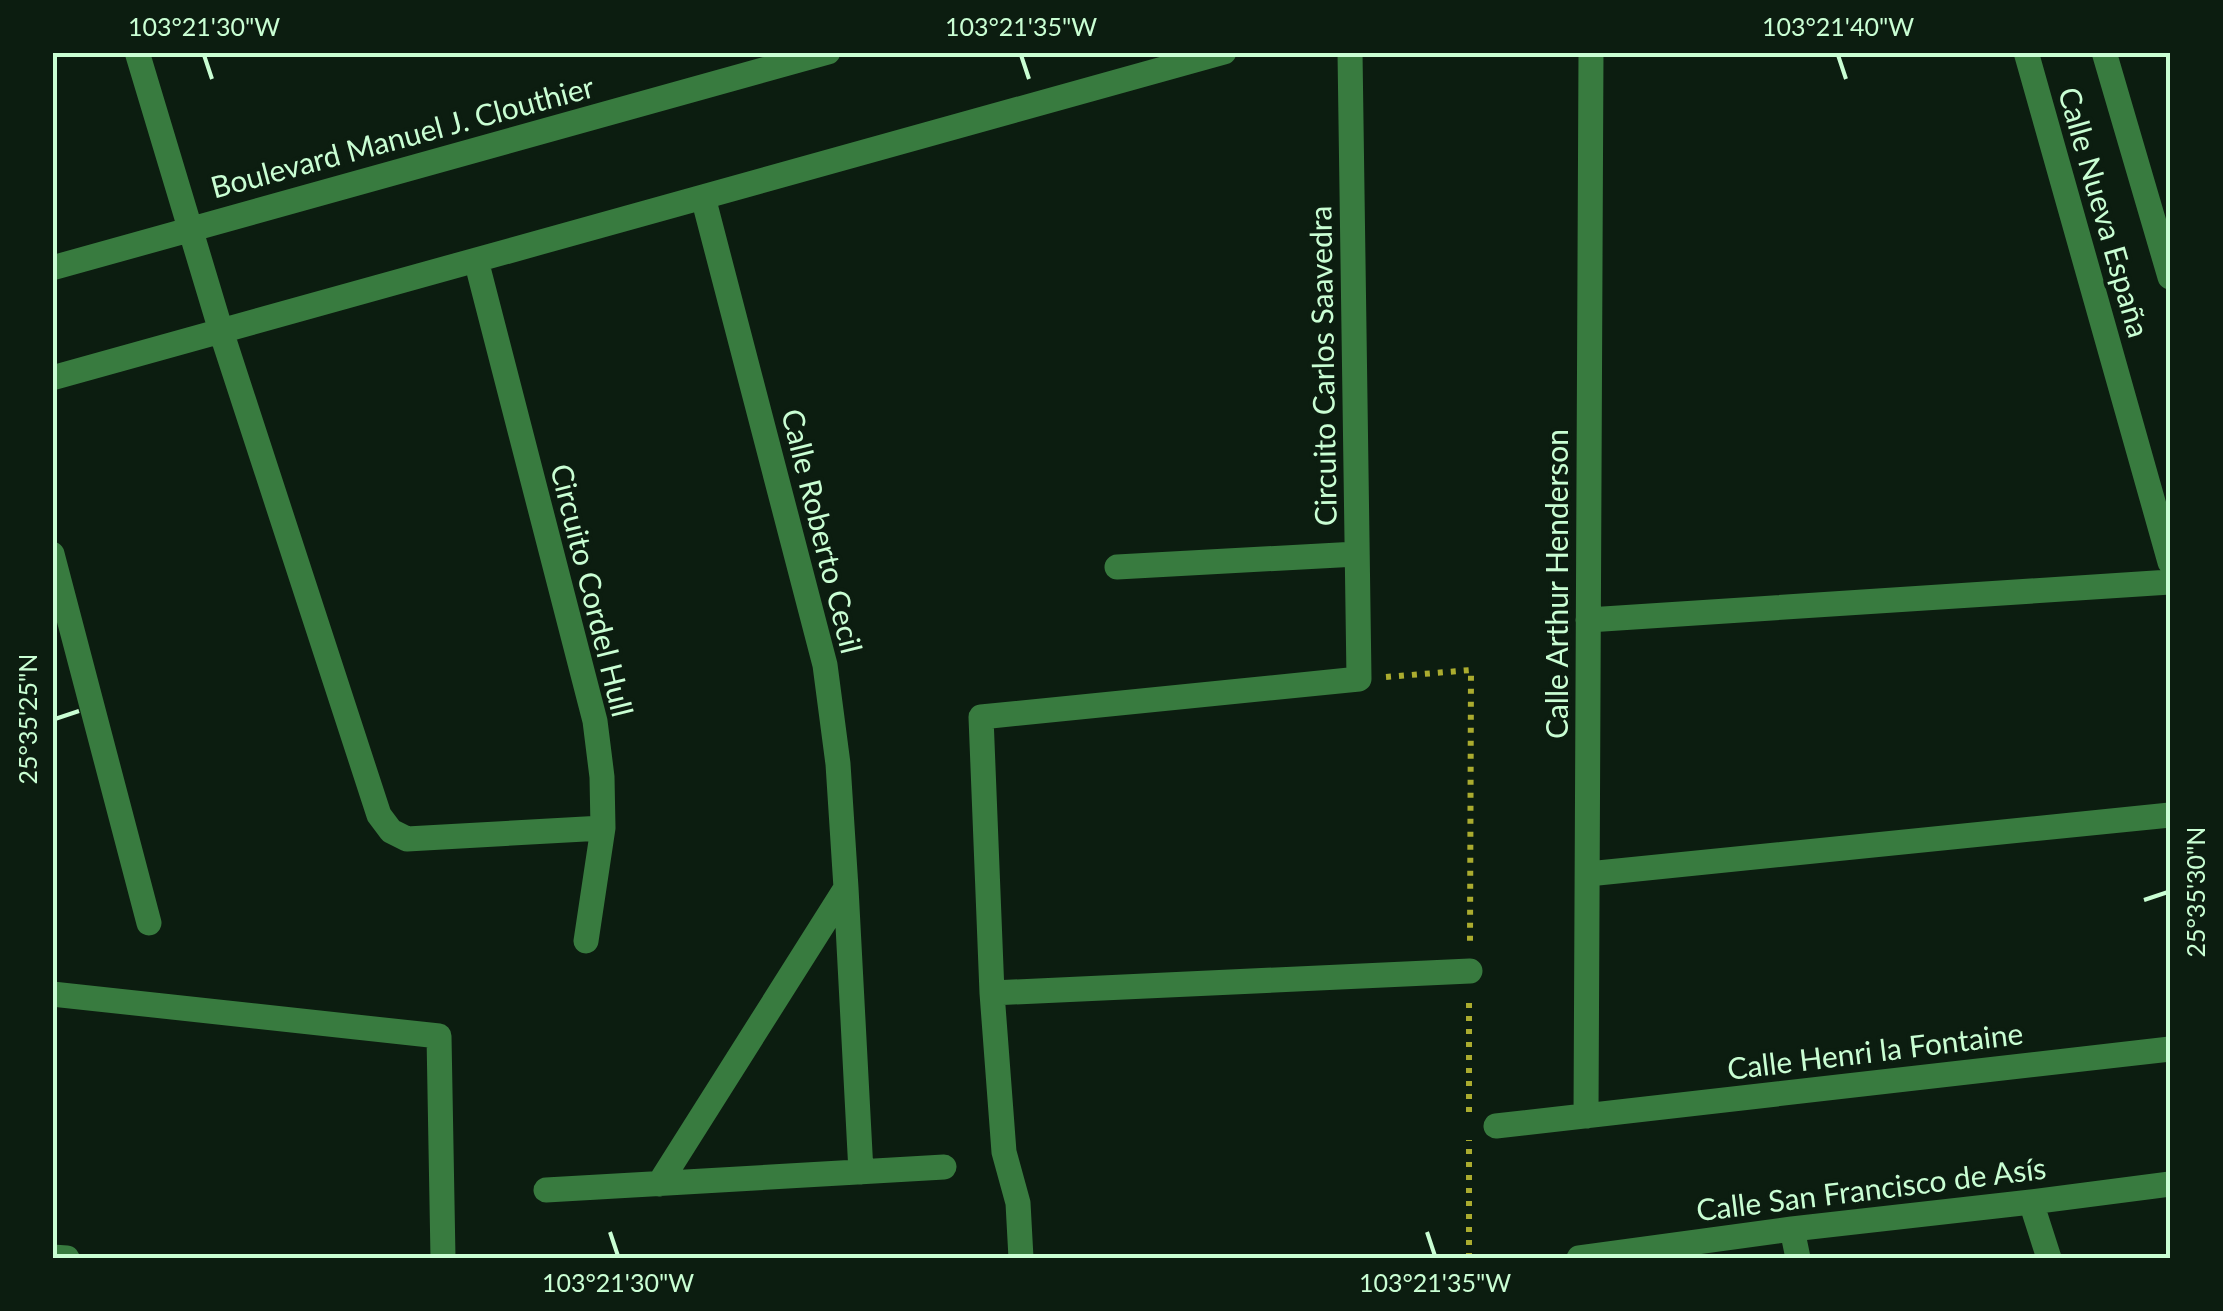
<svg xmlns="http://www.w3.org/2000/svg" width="2223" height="1311" font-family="Lato,sans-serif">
<rect width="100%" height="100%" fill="#0c1d10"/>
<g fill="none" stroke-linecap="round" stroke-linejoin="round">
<path stroke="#abac2f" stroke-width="6" stroke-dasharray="5 8" stroke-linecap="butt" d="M1386 677 1471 670 1470 942
M1469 1112V1000
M1469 1258V1140"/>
<path stroke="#387b3f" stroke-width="25" d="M137 52 221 331 379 815 391 831 407 839 603 828
M2026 52 2170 562
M2104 52 2170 277
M476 260 595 721 602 777 603 828 586 941
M52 268 828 52
M52 378 1224 52
M52 554 149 923
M1117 567 1357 554
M1588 620 2170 582
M1588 874 2170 815
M846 888 861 1172
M992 993 1470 971
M52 994 439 1036 443 1258
M1586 1116 1591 52
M1496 1126 2170 1049
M659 1184 846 888 838 764 825 665 703 197
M546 1190 944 1167
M2031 1202 2049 1258
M1792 1229 1798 1258
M52 1257 67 1258
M1021 1258 1018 1203 1004 1152 992 993 981 717 1359 679 1350 52
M1579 1258 1792 1229 2031 1202 2170 1184"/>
</g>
<path fill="none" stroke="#c9fed3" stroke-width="4" d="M204 55 212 79M1021 55 1029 79M1838 55 1846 79M55 719 79 711M2144 900 2168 892M610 1232 618 1256M1427 1232 1435 1256"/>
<g text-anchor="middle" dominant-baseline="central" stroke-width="8" stroke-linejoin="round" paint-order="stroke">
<g font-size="30" fill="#c9fed3" stroke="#0c1d10">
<text transform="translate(402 136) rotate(-15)">Boulevard Manuel J. Clouthier</text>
<text transform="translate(2105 212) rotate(74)">Calle Nueva España</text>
<text transform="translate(1322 366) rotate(-91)">Circuito Carlos Saavedra</text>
<text transform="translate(823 531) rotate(76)">Calle Roberto Cecil</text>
<text transform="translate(1556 584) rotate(-90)">Calle Arthur Henderson</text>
<text transform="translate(593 590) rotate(76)">Circuito Cordel Hull</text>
<text transform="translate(1875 1050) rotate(-7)">Calle Henri la Fontaine</text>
<text transform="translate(1871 1188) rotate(-7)">Calle San Francisco de Asís</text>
</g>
</g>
<rect width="2223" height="1311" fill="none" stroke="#0c1d10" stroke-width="110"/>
<rect x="55" y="55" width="2113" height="1201" fill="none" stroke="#c9fed3" stroke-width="4"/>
<g font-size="25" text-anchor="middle" fill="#c9fed3">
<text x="204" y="36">103°21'30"W</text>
<text x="1021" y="36">103°21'35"W</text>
<text x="1838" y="36">103°21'40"W</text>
<text transform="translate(28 719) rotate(-90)" y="9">25°35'25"N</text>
<text transform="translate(2196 892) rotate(-90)" y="9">25°35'30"N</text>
<text x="618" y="1292">103°21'30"W</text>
<text x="1435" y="1292">103°21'35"W</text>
</g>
</svg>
